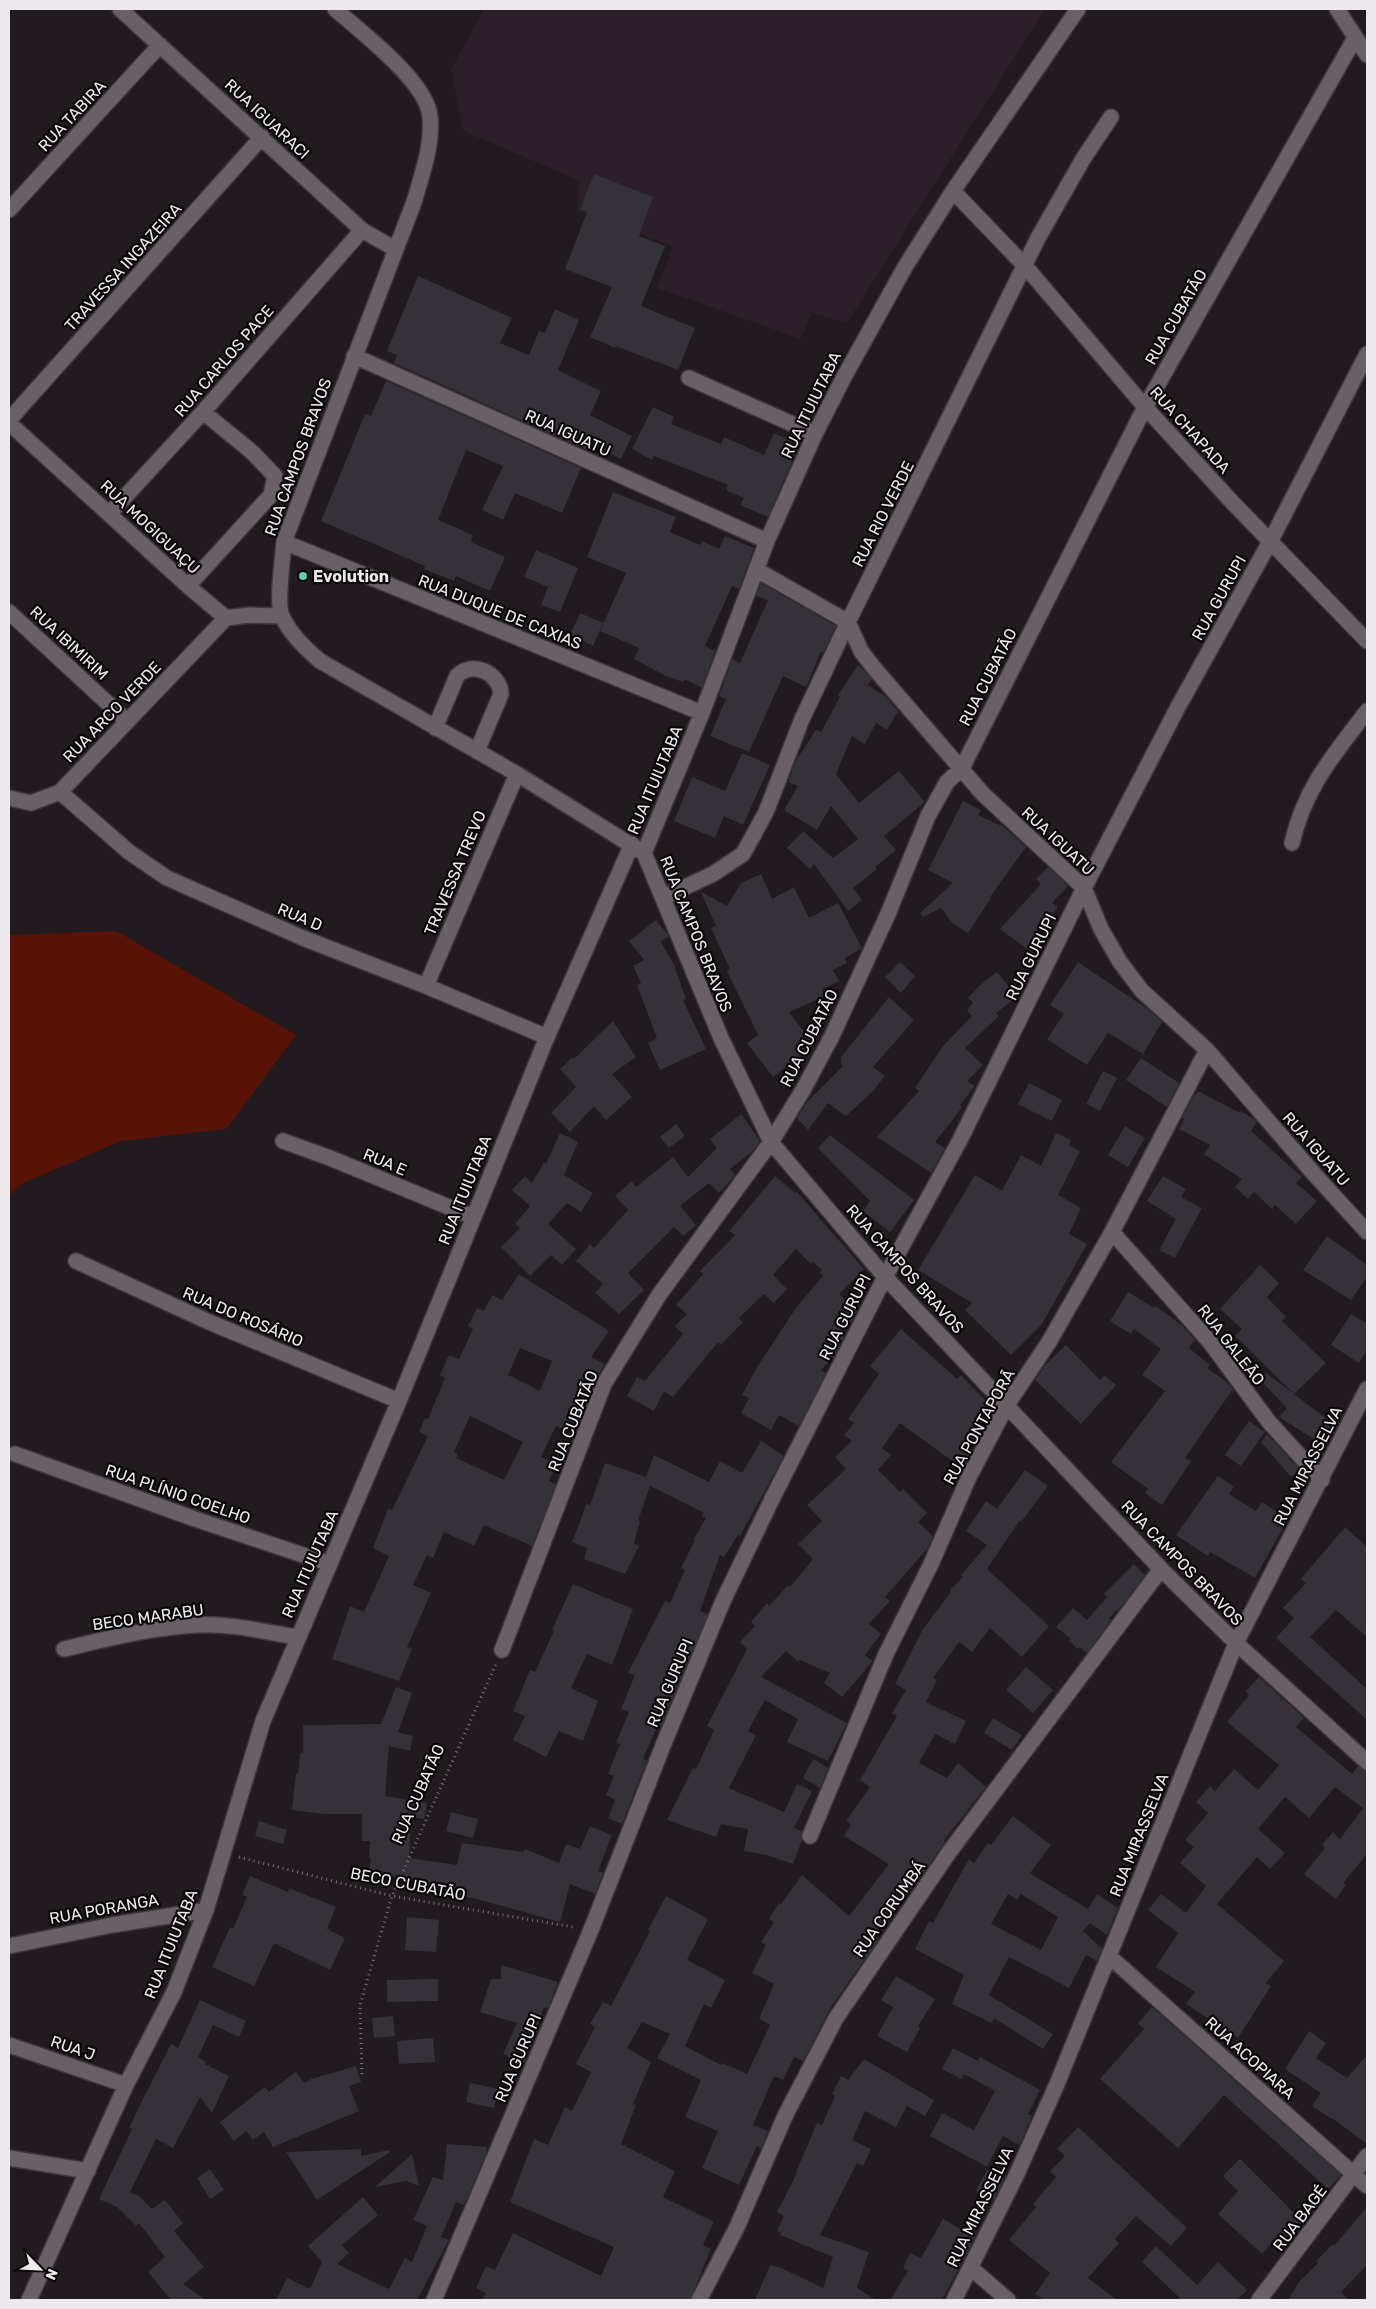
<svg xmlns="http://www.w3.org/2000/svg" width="1376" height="2309" font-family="Rubik,sans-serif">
<rect width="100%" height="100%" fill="#211a1f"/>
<path fill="#2b1f29" d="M484 9H1045L847 323 812 313 801 339 657 288 673 246 577 211 580 181 463 131 451 69Z"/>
<path fill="#571406" d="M116 931 296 1035 226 1129 121 1141 21 1184 9 1196V935Z"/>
<path fill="#343139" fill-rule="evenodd" d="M594 174 653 197 639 236 665 246 641 306 695 328 678 370 616 346 615 348 590 337 612 287 565 269 587 212 580 209Z
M418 276 512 318 500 343 529 355 539 331 545 333 555 309 579 320 558 370 601 391 590 415 632 436 621 459 592 444 589 451 394 363 397 355 387 351Z
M386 381 581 468 562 513 515 493 503 520 482 510 503 466 466 450 438 520 473 535 471 542 505 557 490 591 456 576 454 581 424 569 425 566 321 521 365 414 371 416Z
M653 407 674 417 671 424 721 444 724 437 764 455 774 433 799 445 768 517 740 505 744 498 726 490 728 485 654 456 652 460 632 449Z
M613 492 676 517 670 532 700 545 702 541 719 549 725 536 754 548 739 589 732 586 705 646 715 651 702 688 684 679 683 682 666 676 634 659 639 648 600 631 626 573 587 557Z
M536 550 578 568 560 612 541 605 548 587 524 577Z
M761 583 836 626 823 653 821 652 806 687 783 676 749 752 710 736 726 699 719 696 732 659 740 663 768 600 756 596Z
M580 613 603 623 593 646 570 635Z
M858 665 872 679 868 685 885 696 898 711 887 730 876 723 865 744 852 736 836 774 859 803 899 771 925 802 884 836 896 850 875 867 877 869 853 888 862 900 848 911 814 864 810 869 787 848 803 831 833 858 858 839 831 806 817 830 784 810 798 786 788 782 795 762 816 730 821 732 840 697 838 695Z
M742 753 770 765 743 825 724 816 715 838 674 821 692 777 725 791Z
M963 801 981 810 978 815 1004 827 1026 847 990 897 991 898 968 933 953 924 941 908 923 917 920 913 953 883 928 870Z
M1048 867 1068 886 1052 903 1058 907 1037 931 1046 937 1034 954 1000 929 1041 884 1036 879Z
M761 874 772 899 794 887 809 918 838 903 862 948 845 958 847 963 833 970 839 981 822 989 825 996 789 1012 814 1045 773 1077 747 1043 758 1035 727 971 730 969 711 928 716 926 701 892 727 906 741 883Z
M656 920 669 936 661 942 674 965 686 999 683 1000 706 1049 660 1070 648 1043 657 1038 637 985 641 983 633 966 644 960 629 941Z
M900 962 915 976 901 993 885 977Z
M1078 962 1149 1010 1162 1022 1143 1054 1108 1033 1087 1065 1047 1039 1064 1014 1050 1005Z
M997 972 1017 997 996 1013 999 1016 965 1048 983 1065 967 1081 975 1086 960 1105 962 1107 951 1122 935 1142 945 1148 931 1173 877 1137 919 1091 915 1088 943 1046 972 1016 967 1011 973 1002 968 998 979 986Z
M889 997 914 1020 873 1067 885 1076 873 1091 846 1116 828 1103 808 1130 797 1118 807 1102 843 1066 841 1064V1057Z
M613 1021 636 1057 612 1074 632 1097 606 1120 594 1106 570 1132 551 1113 576 1087 560 1069 572 1058 574 1059Z
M1141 1058 1179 1083 1167 1107 1126 1080Z
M1103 1071 1117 1078 1100 1111 1086 1104Z
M1029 1083 1062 1100 1052 1121 1018 1104Z
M1198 1091 1240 1113 1241 1111 1255 1120 1257 1122 1251 1131 1302 1177 1296 1183 1317 1201 1296 1224 1275 1205 1272 1209 1254 1192 1248 1199 1235 1187 1242 1179 1204 1154 1210 1145 1179 1129 1184 1119 1182 1117 1195 1094 1196 1095Z
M741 1114 760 1141 753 1151 730 1169 735 1175 719 1193 709 1183 680 1206 696 1225 683 1236 674 1227 628 1273 644 1290 619 1314 595 1293 603 1284 576 1261 590 1244 594 1248 628 1210 615 1196 632 1181 636 1187 673 1157 688 1177 717 1148 710 1139Z
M676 1124 685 1136 669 1148 660 1137Z
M1125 1126 1145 1138 1128 1167 1108 1155Z
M560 1133 578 1142 564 1175 593 1193 581 1212 567 1203 548 1224 576 1249 562 1265 551 1255 530 1276 501 1247 520 1228 515 1224 530 1206 512 1190 525 1176 532 1183 544 1162 546 1164Z
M1056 1133 1071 1140 1069 1145 1080 1151 1058 1195 1081 1208 1069 1234 1087 1244 1042 1324 1011 1355 965 1310 972 1303 918 1270 975 1175 1002 1191 1021 1155 1041 1166Z
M830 1135 914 1200 890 1232 863 1211 870 1201 818 1148Z
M775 1176 795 1193 797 1192 864 1269 839 1294 857 1311 851 1322 843 1331 846 1333 835 1354 821 1370 826 1373 799 1426 779 1415 771 1430 741 1413 749 1398 742 1395 757 1367 798 1305 823 1276 820 1273 822 1270 813 1262 811 1264 796 1249 773 1275 787 1289 774 1303 764 1294 739 1318 743 1322 721 1345 718 1342 673 1397 664 1391 654 1411 627 1396 637 1377 645 1381 683 1334 675 1326 687 1314 676 1305 703 1274 700 1271 735 1235 729 1231Z
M1163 1176 1186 1189 1181 1197 1202 1208 1175 1258 1159 1250 1176 1219 1147 1201Z
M1327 1236 1367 1265V1277L1351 1300 1303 1270Z
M1260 1265 1279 1283 1267 1297 1286 1317 1282 1321 1326 1363 1294 1394 1235 1336 1242 1329 1220 1309Z
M519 1274 609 1331 591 1357 605 1364 596 1379 587 1374 573 1409 583 1413 573 1433 556 1426 541 1457 557 1464 549 1481 556 1484 532 1546 484 1525 474 1546 444 1532 433 1558 427 1555 413 1585 431 1593 407 1647 412 1649 399 1681 332 1659 350 1606 364 1612 389 1556 373 1548 388 1509 392 1510 428 1436 419 1432 425 1418 428 1419 445 1378 440 1375 449 1355 459 1359 473 1329 468 1326 477 1308 484 1311 492 1295 502 1300ZM520 1348 552 1361 540 1391 508 1375ZM470 1416 523 1442 504 1480 456 1458 458 1454 454 1452Z
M1128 1292 1154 1308 1156 1306 1183 1326 1195 1340 1189 1348 1210 1365 1207 1368 1227 1382 1233 1389 1185 1458 1191 1461 1162 1505 1145 1493 1148 1489 1111 1462 1165 1391 1142 1375 1161 1349 1134 1329 1131 1334 1110 1321Z
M1351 1314 1367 1323V1350L1359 1363 1331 1345Z
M901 1329 957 1379 961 1375 994 1409 971 1432 976 1437 965 1450 970 1454 963 1469 900 1423 882 1448 891 1455 878 1470 900 1492 903 1489 927 1513 918 1522 933 1536 928 1548 885 1597 890 1601 869 1624 881 1634 865 1655 873 1661 842 1697 824 1683 830 1673 800 1660 798 1662 786 1651 761 1677 847 1723 828 1761 787 1742 798 1719 765 1700 748 1731 756 1735 729 1788 784 1812 797 1784 812 1791 794 1828 802 1831V1840L793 1864 767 1855 744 1851 748 1829 721 1824 716 1837 667 1820 693 1768 696 1769 714 1730 707 1726 747 1649 740 1642 755 1626 751 1622 767 1603 769 1606 788 1585 790 1587 813 1559 798 1544 822 1521 807 1505 846 1469 835 1457 852 1441 844 1435 854 1423 848 1419 879 1374 870 1366Z
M1066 1345 1100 1380 1104 1375 1116 1385 1081 1424 1035 1380 1045 1365Z
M1266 1373 1327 1419 1329 1416 1339 1422 1326 1447 1279 1417 1287 1408 1260 1380Z
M1249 1421 1265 1432 1241 1466 1225 1455Z
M1267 1434 1300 1470 1291 1477 1261 1442Z
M761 1441 784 1456 740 1536 738 1535 724 1557 720 1555 700 1611 708 1614 661 1726 658 1725 643 1759 647 1760 622 1824 608 1818 615 1800 606 1795 614 1776 608 1774 620 1744 616 1743 629 1712 621 1709 635 1675 628 1673 665 1601 670 1603 685 1570 681 1568 695 1540 694 1539 706 1518 702 1516 704 1513 650 1486 638 1521H640L634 1543 639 1546 625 1574 584 1559 587 1548 572 1542 579 1525 586 1504 590 1505 605 1463 646 1477 654 1455 709 1482 720 1461 742 1473Z
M1025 1470 1048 1486 1021 1522 1020 1520 987 1569 1049 1626 1022 1657 990 1628 972 1652 959 1642 933 1678 937 1680 926 1702 966 1721 955 1744 935 1734 919 1763 947 1778 958 1763 986 1787 944 1840 945 1842 922 1875 874 1935 879 1939 831 2007 803 2061 794 2057 783 2080 774 2076 753 2125 768 2131 761 2148 757 2146 739 2185 702 2168 718 2131 685 2117 701 2080 657 2058 670 2034 642 2022 627 2048 651 2062 633 2104 636 2105 621 2144 675 2171 663 2197 714 2222 703 2245 711 2249 690 2300H482L486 2293 476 2288 486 2266 495 2270 513 2233 601 2276 614 2247 510 2202 534 2139 548 2145 565 2107 572 2111 591 2072 576 2064 595 2027 590 2024 603 2002 611 2006 650 1931 648 1930 666 1896 708 1919 687 1960 725 1980 711 2008 704 2004 685 2046 721 2065 722 2063 747 2074 770 2025 759 2019 774 1984 752 1973 766 1945 761 1942 774 1922 769 1919 779 1903 781 1904 802 1875 849 1916 889 1864 844 1836 851 1824 846 1821 870 1787 860 1780 897 1716 892 1713 906 1690 895 1684 923 1629 951 1592 950 1590 963 1577 961 1575 987 1545 966 1531 986 1501 997 1509Z
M1218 1476 1234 1487 1229 1494 1256 1511 1262 1502 1288 1519 1255 1578 1210 1552 1208 1556 1176 1535Z
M1345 1527 1367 1547V1637L1336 1610 1310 1637 1367 1689V1720L1276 1638 1294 1618 1283 1608 1306 1583 1301 1579Z
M1134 1564 1145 1575 1121 1607 1109 1618 1111 1620 1087 1653 1080 1647 1078 1649 1069 1641 1071 1639 1056 1627 1073 1608 1087 1620 1107 1597 1104 1594Z
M573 1584 633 1609 612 1665 587 1654 571 1688 598 1701 583 1741 559 1731 546 1757 513 1740 525 1716 513 1711 530 1670 535 1672 554 1631 552 1630Z
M1026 1667 1053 1690 1033 1713 1006 1690Z
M1259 1677 1304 1718 1296 1727 1352 1774 1358 1766 1367 1771V1854L1343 1883 1346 1885 1336 1899 1304 1874 1325 1848 1322 1845 1333 1832 1340 1839 1363 1808 1335 1787 1309 1818 1285 1797 1258 1829 1285 1853 1270 1869 1257 1857 1217 1904 1284 1961 1266 1983 1271 1986 1238 2038 1186 2004 1195 1992 1156 1967 1178 1933 1148 1910 1161 1894 1186 1913 1206 1886 1180 1863 1194 1847 1185 1840 1208 1813 1196 1802 1210 1786 1215 1791 1234 1769 1258 1790 1279 1765 1227 1722 1249 1695 1246 1691Z
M396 1687 412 1693 398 1732 413 1736 410 1751 389 1746 385 1796 427 1803 424 1819 411 1817 409 1858 457 1865 462 1843 524 1852 525 1849 559 1863 566 1844 580 1849 590 1826 612 1835 598 1871 603 1873 595 1894 570 1884 560 1922 477 1899 420 1888 422 1881 369 1873 371 1858H369L370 1841H362V1814H324L292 1810 296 1773H298L300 1753H303V1725L381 1724Z
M993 1718 1022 1735 1012 1750 984 1733Z
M813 1759 828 1768 820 1788 803 1778Z
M451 1812 478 1819 473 1838 446 1831Z
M1013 1816 1051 1845 1030 1873 1033 1875 1088 1909 1097 1894 1118 1908 1107 1935 1090 1923 1083 1931 1102 1949 1097 1961 1086 1955 1069 1988 1009 1957 989 1995 1053 2034 1043 2049 994 2018 992 2023 952 2004 964 1975 915 1949 929 1921 933 1923 969 1859 974 1863 988 1843 991 1845ZM1008 1894 1017 1900 1021 1894 1058 1917 1041 1950 991 1924Z
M259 1821 287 1830 283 1844 255 1836Z
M250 1876 288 1892 289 1888 336 1907 327 1929 345 1938 330 1970 274 1943 254 1986 212 1967 230 1927 233 1929 247 1897 242 1895Z
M407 1917 439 1920 436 1952 405 1950Z
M501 1965 558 1982 548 2008 544 2007 524 2064 503 2054 517 2023 480 2012 491 1979H501Z
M896 1976 935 1999 918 2026 920 2028 907 2052 877 2036 893 2007 881 2000Z
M438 1979V2001L387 2002V1980Z
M200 2000 246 2021 239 2037 213 2025 198 2057 206 2062 205 2064 229 2076 212 2113 200 2097 173 2148 156 2139 130 2192 139 2196 152 2209 165 2200 183 2223 174 2231 204 2267 183 2284 206 2300H171L148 2272 165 2257 139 2223 136 2226 117 2207 99 2199 132 2129 129 2128 140 2105 171 2044 178 2048Z
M1152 2007 1341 2175 1328 2189 1224 2095 1178 2148 1100 2079 1144 2029 1138 2023Z
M393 2016 395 2036 374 2038 372 2018Z
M1309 2031 1326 2043 1316 2058 1347 2078 1367 2055V2144L1332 2118V2119L1312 2106 1321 2093 1285 2069Z
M433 2038 435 2062 399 2064 397 2041Z
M953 2048 978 2061 980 2057 1040 2090 1028 2114 1032 2116 1020 2145 1003 2136 987 2167 930 2136 942 2113 974 2130 995 2091 964 2074 961 2079 942 2069Z
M864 2059 934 2100 925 2116 907 2106 896 2127 865 2111 852 2140 871 2149 863 2166 857 2163 820 2235 869 2252 857 2288 876 2300H755L770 2265 779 2267 823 2288 833 2257 780 2235 781 2232 777 2231 784 2216 777 2212 797 2173 796 2172 817 2123 822 2125 835 2096 832 2094 841 2076 848 2080Z
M356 2066 361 2082 349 2086 359 2111 273 2147 264 2132 253 2140 246 2131 234 2141 220 2122 265 2087 269 2092 296 2072 304 2083 311 2079Z
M470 2083 498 2089 494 2108 466 2102Z
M1078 2127 1187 2228 1171 2246 1136 2216 1115 2239 1119 2243 1088 2278 1117 2300H1044L1035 2294 1050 2273 1009 2240 1036 2207 1033 2204 1056 2177 1050 2171 1065 2156 1057 2149Z
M447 2144 487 2147 486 2154 464 2205 456 2202 441 2237 449 2240 417 2300H276L287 2278 310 2289 322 2262 308 2246 363 2197 378 2215 342 2245 349 2253 337 2264 389 2289 405 2258 412 2262 427 2226 413 2220 433 2177 443 2180Z
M361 2149V2156L389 2150 390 2152 317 2200 286 2152Z
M412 2154 419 2186 406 2181 375 2187Z
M1240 2159 1302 2221 1285 2238 1280 2233 1262 2254 1218 2214 1238 2191 1223 2176Z
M210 2169 224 2190 210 2199 197 2178Z
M987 2170 1004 2179 994 2200 976 2191Z
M1367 2207V2265L1341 2292 1349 2300H1288L1299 2282 1318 2263 1316 2261 1333 2244 1334 2246Z
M943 2219 975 2237 942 2300H890L908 2271 903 2268 910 2253 921 2258Z
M1156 2246 1197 2285 1218 2262 1247 2290 1237 2300H1182L1142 2262Z"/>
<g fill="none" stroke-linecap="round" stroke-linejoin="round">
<g stroke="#3c373b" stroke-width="18">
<path id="minor" d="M120 9 362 230 395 249
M335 9C361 32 426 81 430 116 433 145 422 174 414 202L284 542C283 558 276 603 282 616 289 633 306 649 320 661L517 774 644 853 721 1038 771 1142 885 1277 1161 1569 1236 1643 1367 1762
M1337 9 1367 55
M953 191 1026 267 1145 407 1232 502 1367 641
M9 210 160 45
M354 356 767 541
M689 378 815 434
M9 420 262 137
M9 423 188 586 226 618 250 615 281 616
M110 513 203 412 362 230
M284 542 702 713
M757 570 848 622 861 651 874 668 983 794 1084 888 1101 929 1120 962 1142 991 1207 1050 1315 1175 1367 1232
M188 586 271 495 275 476 252 452 203 412
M9 612 127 721
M435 728 457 676C472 660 500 673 501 694L477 751
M60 792 129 852 167 878 303 938 426 986 547 1037
M9 798 31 803 60 792 226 618
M1292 843C1305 787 1333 756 1367 711
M644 853 702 713 767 541 815 434 844 377 905 267 953 191 1078 9
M664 897 713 874 743 854 766 812 802 719 848 622 1038 238 1083 159 1111 117
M426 986 517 774
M283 1141 330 1158 473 1217
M1112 1232 1209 1341 1269 1422 1322 1480
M76 1261 209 1322 399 1401
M15 1454 195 1519 330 1564
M64 1649C107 1639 153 1627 197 1625 230 1623 265 1632 297 1637
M502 1650 604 1384 659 1295 771 1142 803 1090 832 1036 888 914 928 816 947 782 962 768 1145 407 1355 38
M810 1836 886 1654 931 1564 969 1477 1007 1405 1049 1342 1112 1232 1207 1050
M9 1946 112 1925 206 1910
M1109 1956 1367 2186
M9 2045 126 2085
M9 2158 88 2171
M971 2268 1008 2300
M29 2300 126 2085 174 1992 206 1910 263 1721 399 1401 547 1037 632 844
M434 2300 591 1930 664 1743 723 1601 774 1495 885 1277 960 1140 1084 888 1178 707 1271 540 1367 354
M699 2300 737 2227 785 2116 836 2018 950 1851 1161 1569
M954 2300 1016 2176 1057 2084 1236 1643 1367 1389
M1259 2300 1367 2156"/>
</g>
<path stroke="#777175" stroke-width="3" stroke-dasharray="1 4" stroke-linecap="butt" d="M239 1857 392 1896 573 1927
M362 2074 360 2005 392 1896 496 1664"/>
<use href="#minor" stroke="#696067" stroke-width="15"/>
</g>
<circle fill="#5eceb8" stroke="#090608" stroke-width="2" cx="303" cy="576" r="5"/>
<g text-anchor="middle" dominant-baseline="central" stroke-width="4.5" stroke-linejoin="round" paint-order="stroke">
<g font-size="16" fill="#eee9ed" stroke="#090608">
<text transform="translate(72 116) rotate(-47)">RUA TABIRA</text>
<text transform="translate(267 119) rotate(43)">RUA IGUARACI</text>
<text transform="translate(123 267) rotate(-48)">TRAVESSA INGAZEIRA</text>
<text transform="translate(1176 317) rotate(-60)">RUA CUBATÃO</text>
<text transform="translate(224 361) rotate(-49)">RUA CARLOS PACE</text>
<text transform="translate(811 405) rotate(-64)">RUA ITUIUTABA</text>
<text transform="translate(1190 430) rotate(48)">RUA CHAPADA</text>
<text transform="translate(568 433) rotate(24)">RUA IGUATU</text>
<text transform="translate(298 457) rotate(-70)">RUA CAMPOS BRAVOS</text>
<text transform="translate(883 514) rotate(-63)">RUA RIO VERDE</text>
<text transform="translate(150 527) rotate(43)">RUA MOGIGUAÇU</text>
<text transform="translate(1219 598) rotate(-61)">RUA GURUPI</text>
<text transform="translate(500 612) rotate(22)">RUA DUQUE DE CAXIAS</text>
<text transform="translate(69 643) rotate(43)">RUA IBIMIRIM</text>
<text transform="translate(988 677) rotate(-63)">RUA CUBATÃO</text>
<text transform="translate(112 712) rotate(-46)">RUA ARCO VERDE</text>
<text transform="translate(655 780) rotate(-67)">RUA ITUIUTABA</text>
<text transform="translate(1058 841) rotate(43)">RUA IGUATU</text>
<text transform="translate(455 873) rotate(-67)">TRAVESSA TREVO</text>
<text transform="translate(300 917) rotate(23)">RUA D</text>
<text transform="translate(696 934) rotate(68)">RUA CAMPOS BRAVOS</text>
<text transform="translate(1031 957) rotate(-64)">RUA GURUPI</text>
<text transform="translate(809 1038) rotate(-63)">RUA CUBATÃO</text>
<text transform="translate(1316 1149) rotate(49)">RUA IGUATU</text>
<text transform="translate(385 1162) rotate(23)">RUA E</text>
<text transform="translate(465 1190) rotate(-68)">RUA ITUIUTABA</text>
<text transform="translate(905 1269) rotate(48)">RUA CAMPOS BRAVOS</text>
<text transform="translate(243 1317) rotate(23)">RUA DO ROSÁRIO</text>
<text transform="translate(845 1317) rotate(-63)">RUA GURUPI</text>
<text transform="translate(1231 1345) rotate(52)">RUA GALEÃO</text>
<text transform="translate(573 1421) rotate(-68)">RUA CUBATÃO</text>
<text transform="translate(979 1427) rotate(-61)">RUA PONTAPORÃ</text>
<text transform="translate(1308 1466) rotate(-63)">RUA MIRASSELVA</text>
<text transform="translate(178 1494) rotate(19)">RUA PLÍNIO COELHO</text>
<text transform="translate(1182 1563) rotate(46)">RUA CAMPOS BRAVOS</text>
<text transform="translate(310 1564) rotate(-66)">RUA ITUIUTABA</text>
<text transform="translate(148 1617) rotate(-8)">BECO MARABU</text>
<text transform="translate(670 1683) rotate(-67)">RUA GURUPI</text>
<text transform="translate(418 1794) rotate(-66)">RUA CUBATÃO</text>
<text transform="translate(1139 1835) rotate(-68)">RUA MIRASSELVA</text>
<text transform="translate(408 1884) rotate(11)">BECO CUBATÃO</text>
<text transform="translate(104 1909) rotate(-10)">RUA PORANGA</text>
<text transform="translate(889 1909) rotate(-55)">RUA CORUMBÁ</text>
<text transform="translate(171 1944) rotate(-68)">RUA ITUIUTABA</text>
<text transform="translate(73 2048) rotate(19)">RUA J</text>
<text transform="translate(518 2058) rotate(-67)">RUA GURUPI</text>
<text transform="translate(1250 2058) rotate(42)">RUA ACOPIARA</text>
<text transform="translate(980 2207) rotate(-64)">RUA MIRASSELVA</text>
<text transform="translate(1300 2218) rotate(-53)">RUA BAGÉ</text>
</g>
<g font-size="16" font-weight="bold" fill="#eee9ed" stroke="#090608" text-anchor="start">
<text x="313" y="576">Evolution</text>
</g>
</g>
<rect width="1376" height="2309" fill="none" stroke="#eee9ed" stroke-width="20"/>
<g transform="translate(40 2269) rotate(114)" stroke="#090608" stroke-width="4" paint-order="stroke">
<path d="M0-4L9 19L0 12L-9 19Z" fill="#eee9ed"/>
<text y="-8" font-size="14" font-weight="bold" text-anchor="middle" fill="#eee9ed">N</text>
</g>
</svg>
